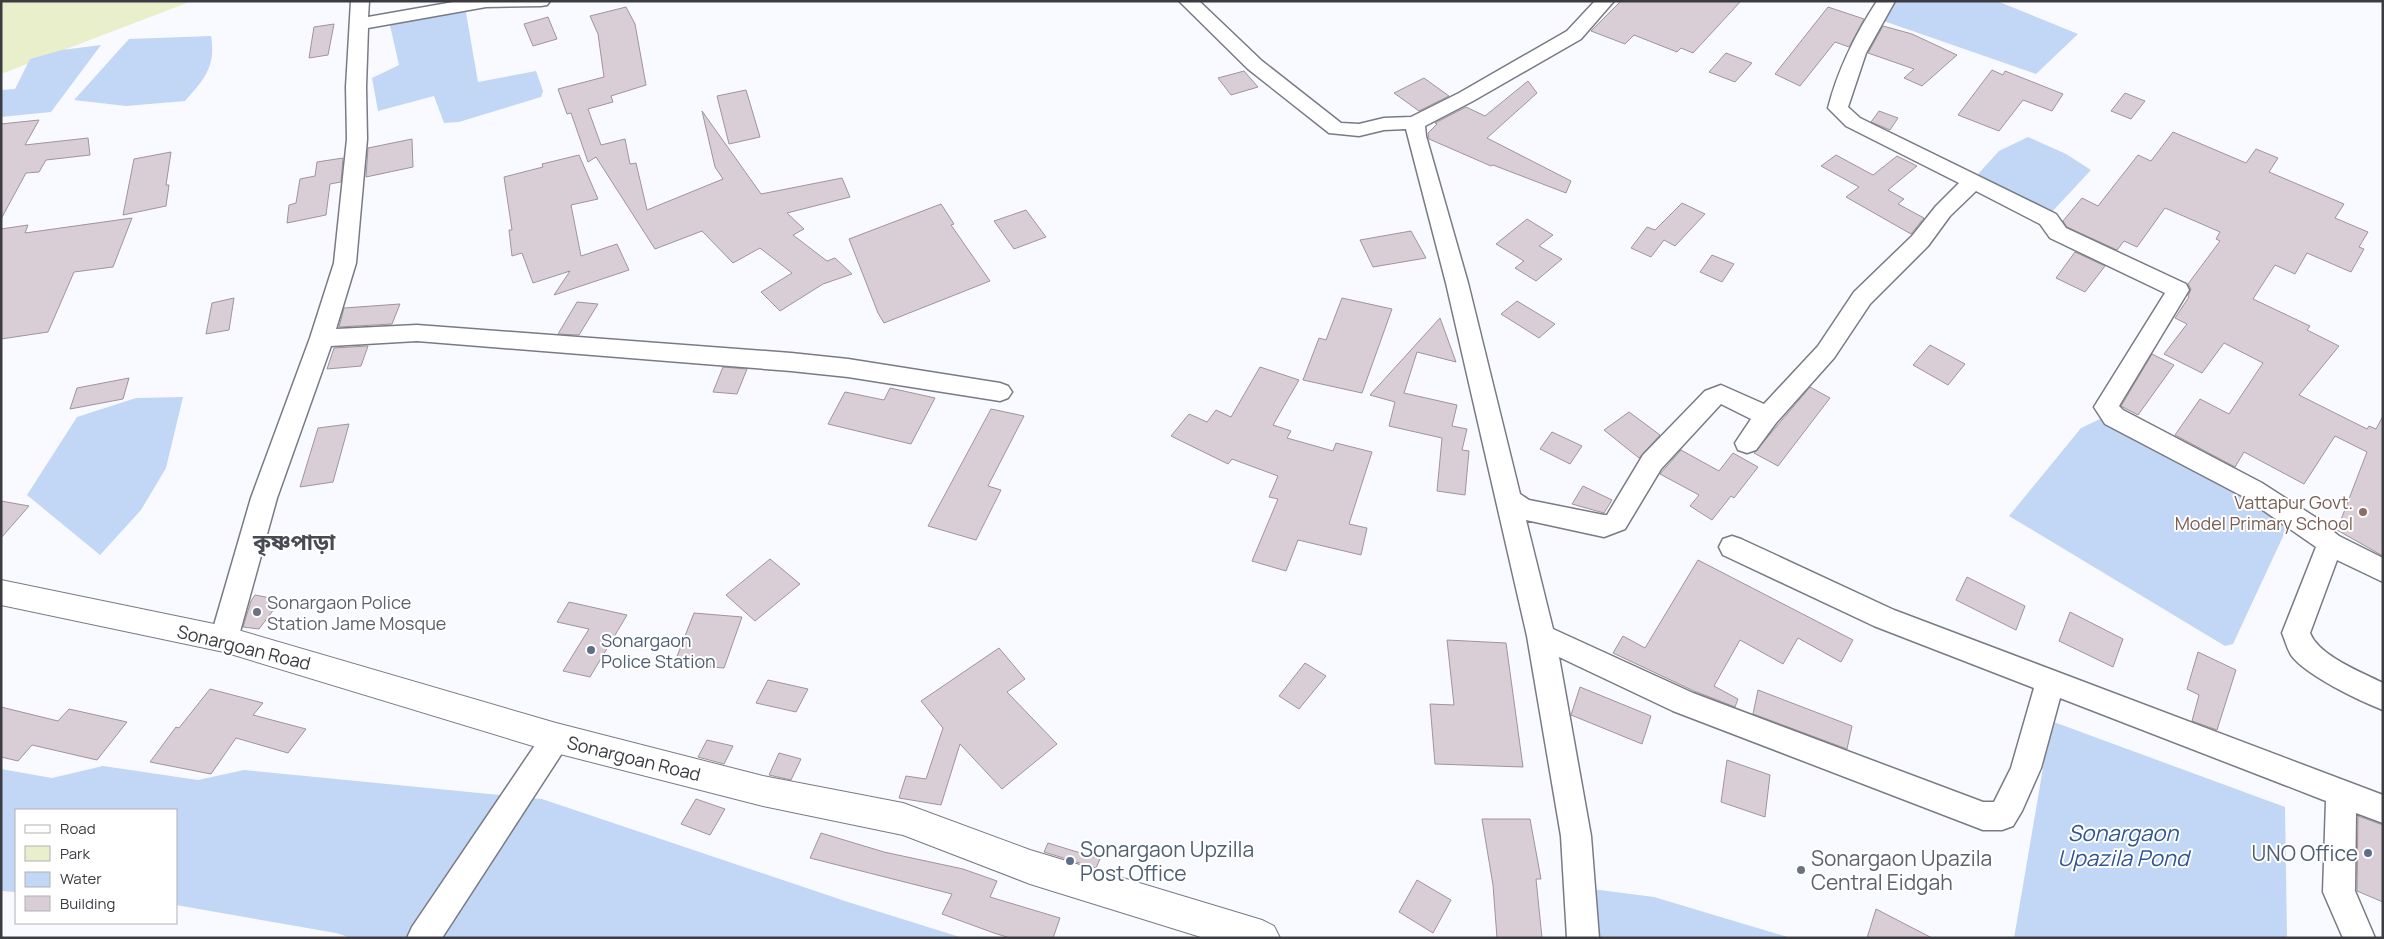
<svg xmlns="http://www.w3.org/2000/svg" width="2384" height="939" font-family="Manrope,'Noto Sans Bengali',sans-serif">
<rect width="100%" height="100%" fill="#f9faff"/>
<path fill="#e8efca" d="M1 1H192L1 74Z"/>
<path fill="#c2d6f5" d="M1889 1H1997L2078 34 2036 74 1878 19Z
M465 7 478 82 536 71 543 91 541 97 459 122 444 123 434 96 378 111 372 78 399 65 389 21Z
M211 36C216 66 205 79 185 101L126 106 74 100 129 39Z
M101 45 51 112 1 117V90L15 89 30 59 62 50Z
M2028 137 2066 154 2091 170 2050 214 2003 195 1978 174 1999 151Z
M183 397 166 468 141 510 100 555 27 495 77 417 136 398Z
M2100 419 2260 507 2285 526 2286 530 2233 644 2225 646 2009 516 2081 428Z
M2051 721 2285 807 2287 938H2014Z
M103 766 198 780 244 770 542 799 848 902 963 938H351L336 933 176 905V810H16V892L1 891V769L52 778Z
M1584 888 1654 897 1791 938H1590Z"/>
<path fill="#daced6" stroke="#a0949b" d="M1621 1H1741L1693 53 1681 48 1677 52 1634 35 1625 44 1591 31Z
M626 7 635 24 646 85 611 96 613 102 588 109 601 145 625 139 630 164 636 163 647 210 723 179 715 167 702 111 761 194 842 178 850 197 787 213 804 229 793 235 827 261 835 258 852 274 823 284 780 311 761 292 792 273 760 248 733 263 702 231 655 249 596 157 588 162 571 113 567 114 558 89 604 77 598 34 590 16Z
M1828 7 1864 19 1849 47 1835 42 1800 86 1775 74Z
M548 17 557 39 533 46 524 24Z
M334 24 328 55 309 58 314 27Z
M1883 26 1912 34 1957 55 1922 86 1904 78 1914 69 1868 53Z
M1726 53 1752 63 1735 82 1709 72Z
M1992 70 2003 75 2005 71 2063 94 2052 111 2023 100 1999 131 1958 115Z
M1244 71 1258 87 1231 95 1218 78Z
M1424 78 1449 96 1419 111 1394 93Z
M1528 81 1537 93 1487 138 1571 181 1566 193 1493 165 1491 166 1429 139 1428 133 1437 124 1435 123 1466 107 1485 116Z
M746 90 760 137 729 144 717 96Z
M2125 93 2145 101 2131 119 2111 111Z
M1879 111 1898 118 1890 130 1871 122Z
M39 120 25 145 88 138 90 155 46 160 39 172 26 173 1 219V124Z
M2173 132 2246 163 2256 149 2278 158 2269 172 2344 204 2335 218 2368 232 2359 247 2364 249 2351 272 2307 253 2295 274 2275 265 2253 299 2310 326 2307 330 2339 346 2299 395 2367 429 2369 426 2376 429 2383 416V556L2337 530 2367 452 2335 436 2304 484 2244 452 2235 467 2175 435 2200 399 2229 414 2263 363 2224 343 2202 373 2164 354 2187 324 2175 318 2189 297 2188 296 2191 289 2188 284 2220 241 2216 239 2220 232 2165 208 2137 247 2124 241 2117 250 2067 227 2063 221 2082 198 2098 206 2138 155 2151 161Z
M412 139 413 167 366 177 368 148Z
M171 152 166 185H169L166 206 123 215 134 159Z
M579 155 598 199 571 205 581 256 617 244 629 270 554 295 570 271 533 283 522 253 512 256 509 230H512L504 177 543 167 542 164Z
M1836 155 1873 175 1897 156 1917 166 1888 190 1904 199 1898 204 1924 218 1911 234 1846 197 1859 187 1821 166Z
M343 158 341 182 330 184 326 215 287 223 289 205 296 203 300 179 315 176 317 162Z
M1682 203 1705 214 1675 246 1664 240 1651 257 1631 248 1647 227 1655 230Z
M941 204 954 224 951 225 990 281 884 323 878 313 849 239Z
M1026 210 1046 237 1014 249 994 221Z
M132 218 113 267 74 272 48 332 1 339V229L28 225 25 233Z
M1527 219 1553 235 1539 246 1562 259 1536 281 1515 268 1524 261 1496 244Z
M1411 231 1426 258 1373 267 1360 240Z
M2075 252 2105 266 2085 292 2056 278Z
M1712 255 1734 264 1722 282 1700 272Z
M234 298 229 330 206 334 212 303Z
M1342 298 1392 309 1362 393 1303 380 1319 338 1326 340Z
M1517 301 1555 324 1539 338 1501 314Z
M577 302 598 304 579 335 558 334Z
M400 304 392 324 339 327 344 308Z
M1440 318 1456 362 1417 352 1404 393 1457 405 1452 426 1467 429 1462 450 1469 451 1465 495 1437 491 1442 438 1389 426 1395 402 1370 395Z
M1930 345 1965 364 1948 385 1913 365Z
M368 346 361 366 327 369 334 348Z
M2152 354 2174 365 2138 415 2121 406Z
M723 367 747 369 737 394 713 392Z
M1260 367 1299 380 1273 425 1291 431 1287 438 1333 451 1336 443 1372 452 1349 524 1367 528 1361 555 1298 540 1286 571 1252 561 1278 499 1269 497 1278 476 1232 459 1228 464 1171 436 1189 414 1207 422 1216 410 1231 417Z
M129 378 123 399 70 409 77 388Z
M1810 387 1830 398 1778 466 1754 453Z
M890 388 935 398 911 444 828 424 845 392 884 400Z
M991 409 1024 416 988 486 1001 490 976 540 928 526Z
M1629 412 1660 435 1639 458 1604 430Z
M349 424 333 482 300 487 318 428Z
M1552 432 1582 446 1570 464 1540 449Z
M1681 450 1719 471 1733 453 1758 467 1734 498 1731 496 1712 520 1690 506 1699 495 1660 474Z
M1583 486 1612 500 1604 513 1572 504Z
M1 501 29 506 1 538Z
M770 559 800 584 755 621 726 595Z
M1698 560 1853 640 1841 662 1798 638 1783 664 1740 640 1714 686 1738 699 1735 707 1694 691 1613 653 1623 636 1645 648Z
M1967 577 2025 606 2016 630 1956 600Z
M255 595 281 600 259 629 243 627 251 601Z
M569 602 627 615 590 677 563 671 589 629 557 622Z
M2070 612 2123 639 2113 667 2059 641Z
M694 613 742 617 724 668 674 664Z
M1447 640 1506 643 1523 767 1435 764 1430 704 1454 705Z
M999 648 1025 679 1007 692 1057 744 1002 789 960 744 941 805 899 798 906 776 926 779 943 728 921 701Z
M2198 652 2236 670 2217 730 2192 721 2199 695 2187 689Z
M1305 663 1326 676 1299 709 1279 696Z
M768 680 808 689 796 712 756 703Z
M1580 687 1651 716 1642 744 1571 715Z
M210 689 263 703 253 715 306 729 288 753 236 738 211 774 150 762 176 727 179 728Z
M1758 690 1852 726 1847 749 1753 714Z
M1 707 58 721 69 709 127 722 97 760 32 745 18 761 1 757Z
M707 740 733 746 724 764 698 757Z
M779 753 801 759 791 780 769 775Z
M1727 760 1770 775 1765 817 1721 802Z
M696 799 725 809 710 835 681 824Z
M2358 816 2383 825V902L2357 891Z
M1482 819H1530L1541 879H1536L1542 938H1497L1493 885Z
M821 833 884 852 963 869 997 881 990 897 1060 918 1053 938H1010L994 933 942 914 952 894 810 858Z
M1048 843 1100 859 1096 868 1044 852Z
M1417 880 1451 900 1433 933 1399 912Z
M1876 909 1932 938H1867Z"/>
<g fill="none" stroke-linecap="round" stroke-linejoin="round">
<g stroke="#787b85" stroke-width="3">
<path id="minor" d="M351 1H369L368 17 459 1H550L547 5 541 6 486 7 368 28 366 87 367 139 356 263 336 329 417 325 791 353 848 359 1000 383 1008 386 1012 392 1008 398 1000 401 848 377 791 371 417 341 331 346 277 498 238 639 234 647 224 651 214 647 210 639 251 498 310 338 334 263 347 139 346 87Z
M1179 1H1199L1262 61 1341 123 1359 124 1384 118 1411 117 1459 93 1567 31 1595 1H1614L1581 39 1473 101 1425 126 1426 136 1468 283 1520 494 1529 500 1604 515H1607L1643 455 1705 391 1721 385 1764 404 1818 346 1854 292 1912 236 1936 206 1959 183 1846 126 1828 108C1838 69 1855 35 1877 1H1895L1866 53 1848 107 1860 118 2056 214 2066 228 2186 284 2189 290 2119 406 2123 410 2262 483 2315 517 2339 536 2383 558V582L2337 560 2310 633C2319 656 2361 672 2383 683V710C2360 701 2305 675 2291 655 2287 648 2285 640 2282 633L2316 547 2244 497 2105 424 2094 407 2165 293 2050 238 2040 224 1976 191 1950 216 1928 246 1870 304 1834 358 1776 423 1756 450 1747 453 1738 450 1735 443 1751 419 1721 404 1661 469 1625 529 1604 537 1526 520 1553 629 1693 693 1983 802H1994L2011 768 2034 688 1874 626 1723 555 1719 547 1723 539 1732 536 1741 539 1894 610 2383 795V823L2356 813 2355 891 2375 938H2343L2323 892 2326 801 2060 698 2041 768 2022 811 2013 826 2002 830H1983L1673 711 1559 657 1591 836 1599 938H1567L1561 836 1527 636 1446 283 1406 129 1384 130 1359 136 1329 133 1248 69Z
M556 725 566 729 571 738 566 747 442 938H407L412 927 546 729Z"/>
</g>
<g stroke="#787b85" stroke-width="2">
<path id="major" d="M1 580 224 626 556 723 763 776 903 803 1030 850 1262 920 1274 926 1280 938H1204L1030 884 903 835 763 806 556 753 224 652 1 605Z"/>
</g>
<use href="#minor" fill="#fff" fill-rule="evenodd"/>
<use href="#major" fill="#fff" fill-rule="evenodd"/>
</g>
<circle fill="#8d6e63" stroke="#fff" stroke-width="2" cx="2363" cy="512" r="5"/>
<g fill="#6b7280" stroke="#fff" stroke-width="2">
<circle cx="257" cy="612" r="5"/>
<circle cx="1801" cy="870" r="5"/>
</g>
<g fill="#5c6f8a" stroke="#fff" stroke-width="2">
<circle cx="591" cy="650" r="5"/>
<circle cx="2368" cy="853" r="5"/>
<circle cx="1070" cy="861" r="5"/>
</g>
<g text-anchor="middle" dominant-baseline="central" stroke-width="4" stroke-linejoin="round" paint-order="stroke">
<g font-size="18" fill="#785e54" stroke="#fff" text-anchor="end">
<text x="2353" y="502">Vattapur Govt.<tspan x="2353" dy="21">Model Primary School</tspan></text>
</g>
<g font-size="18" fill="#5b616d" stroke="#fff" text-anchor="start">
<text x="267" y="602">Sonargaon Police<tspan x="267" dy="21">Station Jame Mosque</tspan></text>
</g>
<g font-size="18" fill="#4e5e75" stroke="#fff" text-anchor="start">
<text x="601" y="640">Sonargaon<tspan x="601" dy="21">Police Station</tspan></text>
</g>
<g font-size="18" fill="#3b3c41" stroke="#fff">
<text transform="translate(244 647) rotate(14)">Sonargoan Road</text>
<text transform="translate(634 758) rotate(14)">Sonargoan Road</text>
</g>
<g font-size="21" fill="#4e5e75" stroke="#fff" text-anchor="start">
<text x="1080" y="849">Sonargaon Upzilla<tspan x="1080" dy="24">Post Office</tspan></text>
<text x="2358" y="853" text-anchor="end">UNO Office</text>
</g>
<g font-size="21" fill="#5b616d" stroke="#fff" text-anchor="start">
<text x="1811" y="858">Sonargaon Upazila<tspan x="1811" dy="24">Central Eidgah</tspan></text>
</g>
<g font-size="22" font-weight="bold" fill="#484b54" stroke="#fff">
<text x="294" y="542">কৃষ্ণপাড়া</text>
</g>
<g font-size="22" font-style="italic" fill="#2f5694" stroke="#fff">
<text x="2123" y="833">Sonargaon<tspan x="2123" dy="25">Upazila Pond</tspan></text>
</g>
</g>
<rect width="2384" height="939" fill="none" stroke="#3b3c41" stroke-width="5"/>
<rect x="15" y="809" width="162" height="115" fill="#ffffff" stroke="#b1b1b3"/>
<rect x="25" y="825" width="25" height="8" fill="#ffffff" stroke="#b1b1b3"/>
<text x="60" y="834" font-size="15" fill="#3b3c41">Road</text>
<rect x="25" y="846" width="25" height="15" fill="#e8efca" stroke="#b1b1b3"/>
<text x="60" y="859" font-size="15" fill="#3b3c41">Park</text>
<rect x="25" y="872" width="25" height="15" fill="#c2d6f5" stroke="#b1b1b3"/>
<text x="60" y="884" font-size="15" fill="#3b3c41">Water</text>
<rect x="25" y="896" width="25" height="15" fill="#daced6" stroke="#b1b1b3"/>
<text x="60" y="909" font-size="15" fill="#3b3c41">Building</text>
</svg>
